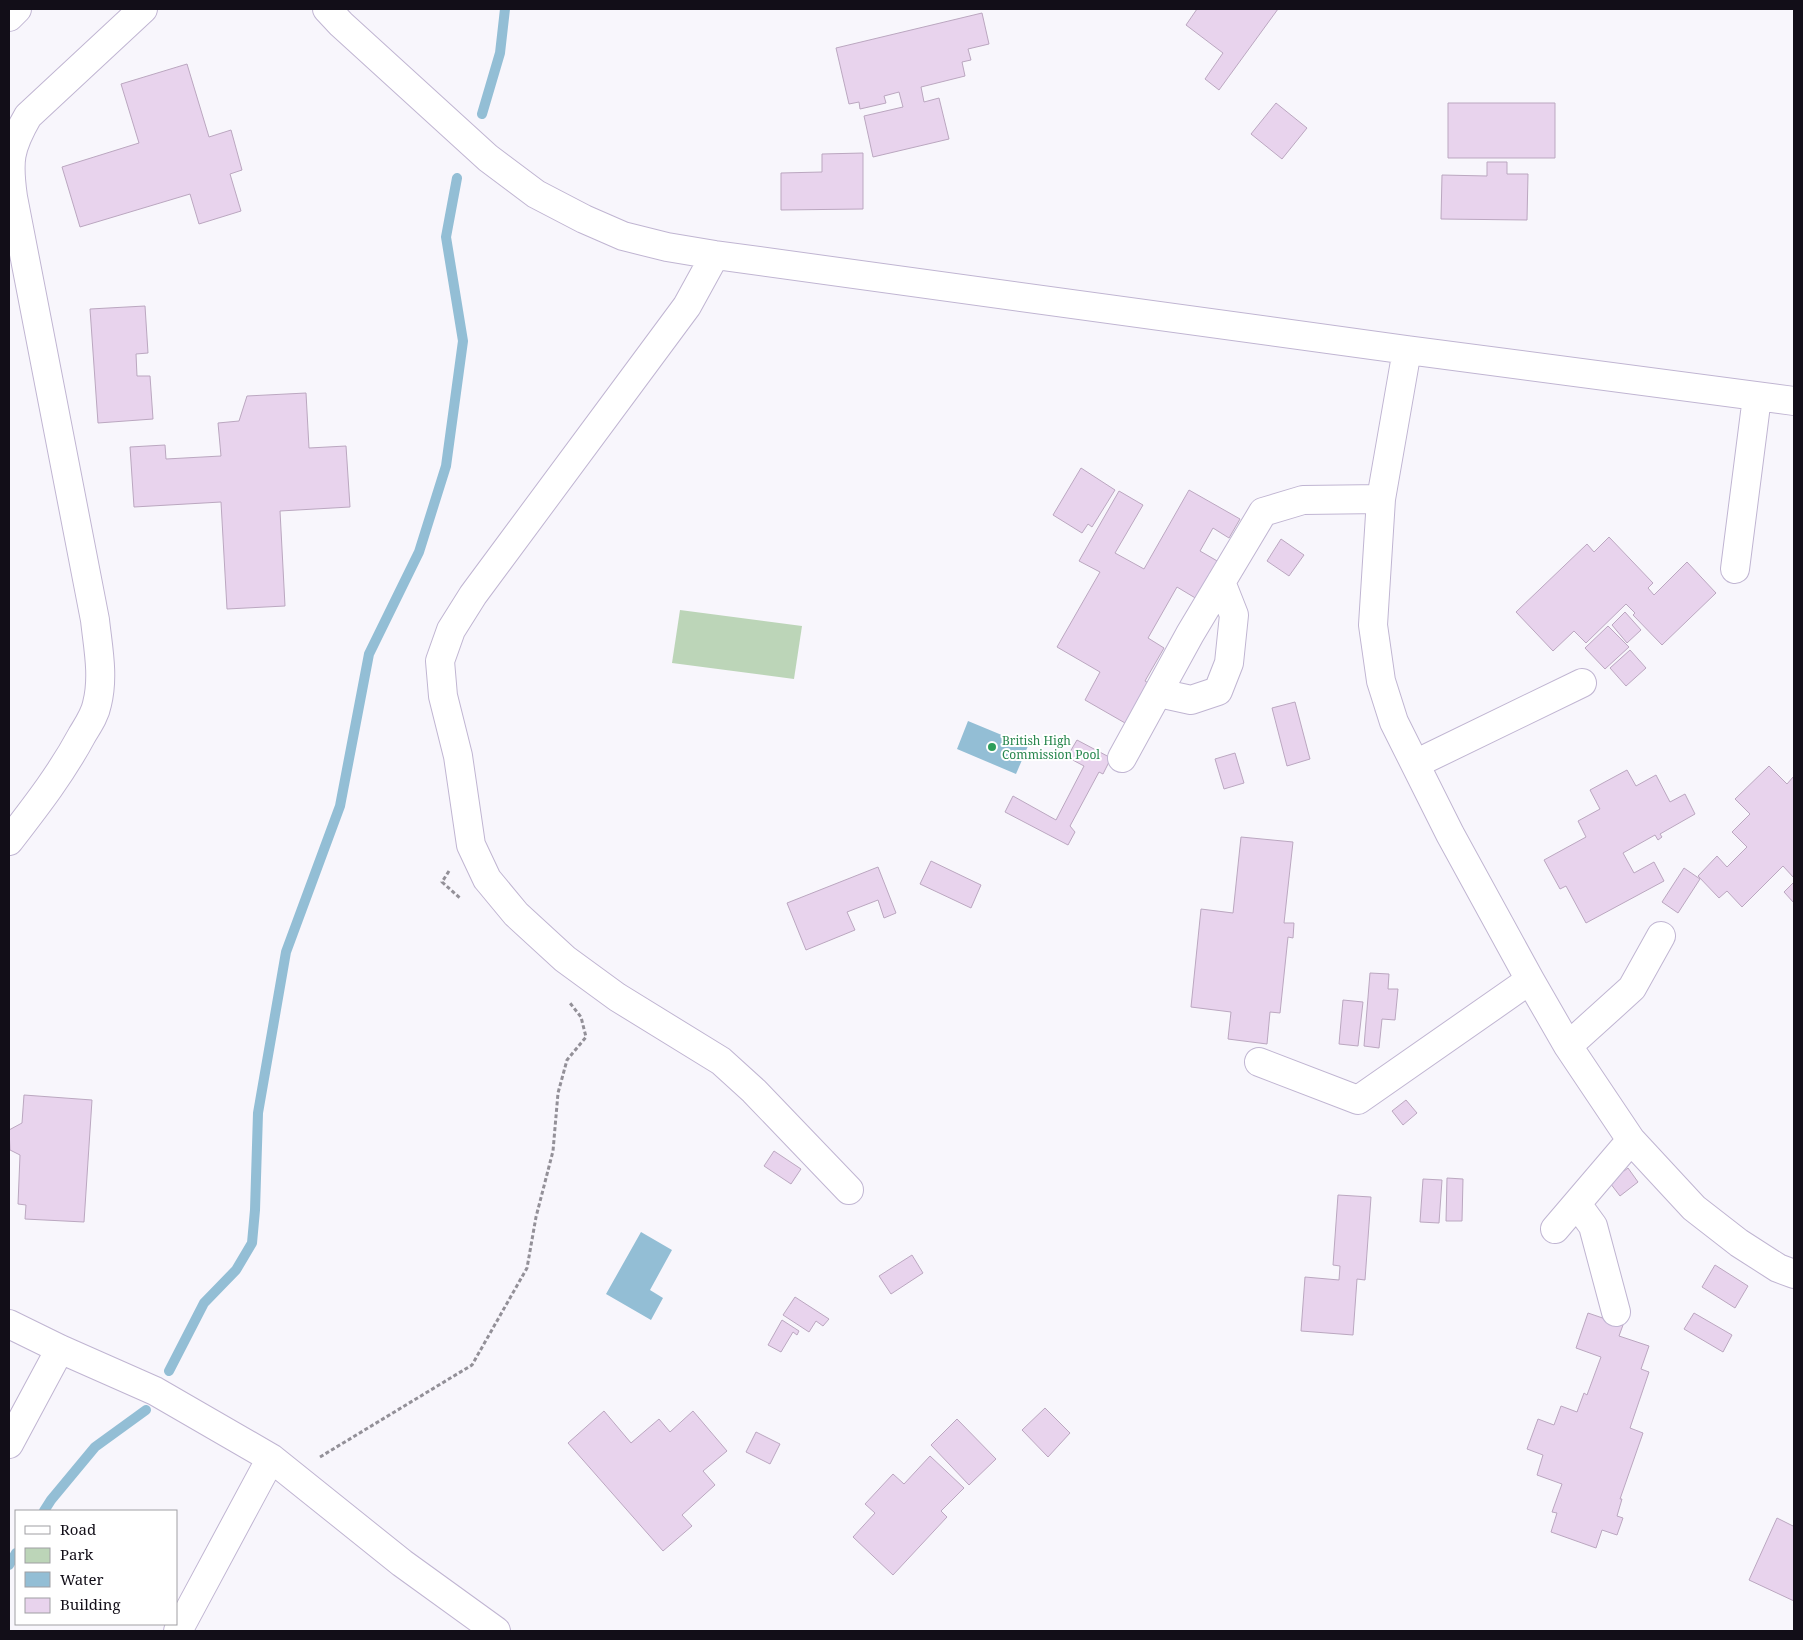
<svg xmlns="http://www.w3.org/2000/svg" width="1803" height="1640" font-family="'Noto Serif',serif">
<rect width="100%" height="100%" fill="#f8f6fc"/>
<path fill="#bcd5b8" d="M680 610 802 626 794 679 672 663Z"/>
<path fill="#93bed5" d="M968 721 1028 746 1016 774 957 749Z
M641 1232 672 1250 650 1290 663 1298 651 1320 606 1294Z"/>
<g fill="none" stroke-linecap="round" stroke-linejoin="round">
<path stroke="#93bed5" stroke-width="10" d="M482 114 500 53 505 9
M169 1371 204 1303 236 1270 252 1243 255 1210 258 1113 286 952 340 806 369 654 419 552 446 466 463 341 446 237 457 178
M44 1511 51 1500 95 1447 146 1410
M9 1565 16 1553"/>
</g>
<path fill="#e8d3ed" stroke="#bba7c0" d="M1197 9H1278L1219 90 1205 79 1223 53 1186 25Z
M982 13 989 44 968 49 971 60 962 62 965 76 921 87 924 102 939 98 949 139 873 157 864 116 903 107 899 92 884 96 886 103 860 109 859 102 849 104 836 48Z
M187 64 209 137 231 130 242 170 230 174 241 211 199 224 190 194 80 227 62 167 139 143 121 84Z
M1276 103 1307 128 1282 159 1251 134Z
M1448 103H1555V158H1448Z
M863 153V209L781 210V173L822 172V154Z
M1487 162H1507V174H1528L1527 220 1441 219 1442 175 1487 176Z
M145 306 148 353 136 354 137 376H150L153 419 98 423 90 309Z
M306 393 309 448 346 446 350 507 280 511 285 606 227 609 221 502 134 507 130 447 165 445 166 459 221 456 218 423 239 421 247 396Z
M1081 468 1115 490 1092 527 1088 524 1082 533 1053 515Z
M1189 490 1240 519 1229 538 1213 528 1200 551 1219 562 1197 599 1177 587 1148 638 1164 648 1145 681 1155 687 1132 727 1085 700 1100 672 1057 647 1100 572 1079 561 1119 491 1143 505 1115 553 1144 569Z
M1609 537 1653 583 1648 588 1654 595 1687 562 1716 593 1662 645 1633 615 1635 613 1626 604 1586 643 1574 631 1553 651 1516 612 1587 544 1594 552Z
M1281 539 1304 555 1289 576 1267 561Z
M1625 612 1641 630 1627 643 1612 625Z
M1608 626 1629 647 1605 669 1585 648Z
M1630 650 1646 668 1626 686 1610 668Z
M1295 702 1310 759 1287 766 1272 708Z
M1077 740 1111 758 1103 774 1099 772 1070 826 1075 832 1068 845 1005 812 1013 796 1056 820 1084 766 1067 757Z
M1235 753 1244 783 1224 789 1215 759Z
M1769 766 1787 784 1794 776V878L1783 866 1742 907 1727 891 1719 898 1698 876 1717 856 1727 867 1747 847 1732 832 1750 814 1735 799Z
M1627 770 1636 786 1656 775 1670 802 1685 794 1695 814 1660 834 1662 837 1658 840 1655 835 1623 853 1634 873 1654 862 1664 881 1586 923 1566 886 1560 889 1544 860 1586 837 1578 821 1600 809 1590 790Z
M1241 837 1293 842 1284 923H1294L1293 938 1288 937 1280 1013 1270 1012 1267 1044 1228 1039 1231 1012 1191 1007 1201 909 1233 913Z
M931 861 981 885 971 908 920 884Z
M878 867 896 913 884 918 878 900 847 912 855 930 806 950 787 903Z
M1684 868 1700 879 1678 913 1662 902Z
M1794 882V903L1784 892Z
M1370 973 1389 974 1388 989H1398L1395 1020 1382 1019 1379 1048 1364 1046Z
M1343 1000 1363 1002 1358 1046 1339 1044Z
M24 1095 92 1100 84 1222 25 1219 26 1205 18 1204 20 1155 10 1150 9 1130 22 1123Z
M1406 1100 1417 1113 1403 1125 1392 1111Z
M774 1151 801 1169 791 1184 764 1166Z
M1620 1166 1624 1171 1628 1168 1638 1182 1620 1196 1610 1183Z
M1447 1178 1463 1179 1462 1221H1446Z
M1423 1179 1442 1180 1439 1223 1420 1222Z
M1338 1195 1371 1197 1365 1280 1357 1279 1353 1335 1301 1331 1305 1277 1339 1280 1340 1266 1333 1265Z
M912 1255 923 1273 891 1294 879 1276Z
M1715 1265 1748 1286 1735 1308 1702 1287Z
M795 1297 829 1319 823 1326 816 1321 809 1332 783 1315Z
M1588 1313 1623 1325 1619 1336 1649 1346 1641 1369 1649 1372 1630 1428 1643 1433 1620 1499H1622L1617 1516 1623 1518 1617 1535 1602 1530 1596 1548 1551 1532 1557 1513 1552 1512 1562 1484 1537 1475 1543 1455 1527 1449 1538 1419 1554 1425 1561 1406 1577 1412 1584 1393 1587 1395 1601 1357 1576 1348Z
M1694 1313 1732 1335 1723 1352 1684 1329Z
M782 1320 799 1331 797 1335 793 1332 781 1352 768 1345Z
M1045 1408 1070 1433 1048 1457 1022 1430Z
M604 1411 631 1443 659 1419 670 1432 693 1411 727 1451 703 1471 715 1485 682 1515 692 1526 663 1551 568 1443Z
M957 1419 996 1459 969 1485 931 1445Z
M756 1432 780 1444 770 1464 746 1452Z
M930 1456 964 1488 941 1511 947 1517 893 1575 853 1537 875 1513 865 1504 893 1474 904 1484Z
M1777 1518 1793 1526 1794 1523V1601L1749 1580Z"/>
<g fill="none" stroke-linecap="round" stroke-linejoin="round">
<g stroke="#c0b5d2" stroke-width="30">
<path id="minor" d="M327 9 341 24 488 158 536 194 584 219 623 236 667 247 715 255 1407 350 1794 401
M9 17 17 9
M715 255 687 306 473 595 451 630 440 661 443 696 458 756 471 845 487 879 516 914 565 959 617 997 721 1061 754 1091 849 1190
M1407 350 1381 499 1373 625 1381 681 1394 722 1450 834 1530 980 1568 1046 1631 1140 1694 1208 1739 1243 1778 1268 1794 1274
M1735 569 1757 397
M1159 693 1191 700 1218 691 1229 663 1234 615 1221 582
M1122 758 1190 634 1263 512 1303 500 1381 499
M1415 764 1582 683
M9 841C36 806 61 774 82 735 88 725 95 715 97 704 104 676 98 648 95 620L13 197C8 161 9 149 28 116L143 9
M1568 1046 1632 988 1661 936
M1259 1062 1358 1100 1530 980
M1577 1204 1593 1226 1616 1312
M1555 1229 1631 1140
M9 1324 60 1349 155 1391 271 1458 402 1563 496 1631
M9 1444 60 1349
M178 1631 271 1458"/>
</g>
<path stroke="#939098" stroke-width="3" stroke-dasharray="4 2.5" stroke-linecap="butt" d="M449 871 442 882 461 899
M320 1457 472 1365 527 1268 536 1217 553 1151 558 1093 567 1060 586 1037 581 1017 570 1003"/>
<use href="#minor" stroke="#fff" stroke-width="28"/>
</g>
<circle fill="#2e9e5b" stroke="#fff" stroke-width="2" cx="992" cy="747" r="5"/>
<g text-anchor="middle" dominant-baseline="central" stroke-width="4" stroke-linejoin="round" paint-order="stroke">
<g font-size="12" fill="#27864d" stroke="#fff" text-anchor="start">
<text x="1002" y="740">British High<tspan x="1002" dy="14">Commission Pool</tspan></text>
</g>
</g>
<rect width="1803" height="1640" fill="none" stroke="#120e18" stroke-width="20"/>
<rect x="15" y="1510" width="162" height="115" fill="#ffffff" stroke="#a09fa3"/>
<rect x="25" y="1526" width="25" height="8" fill="#ffffff" stroke="#a09fa3"/>
<text x="60" y="1535" font-size="15" fill="#120e18">Road</text>
<rect x="25" y="1548" width="25" height="15" fill="#bcd5b8" stroke="#a09fa3"/>
<text x="60" y="1560" font-size="15" fill="#120e18">Park</text>
<rect x="25" y="1572" width="25" height="15" fill="#93bed5" stroke="#a09fa3"/>
<text x="60" y="1585" font-size="15" fill="#120e18">Water</text>
<rect x="25" y="1598" width="25" height="15" fill="#e8d3ed" stroke="#a09fa3"/>
<text x="60" y="1610" font-size="15" fill="#120e18">Building</text>
</svg>
